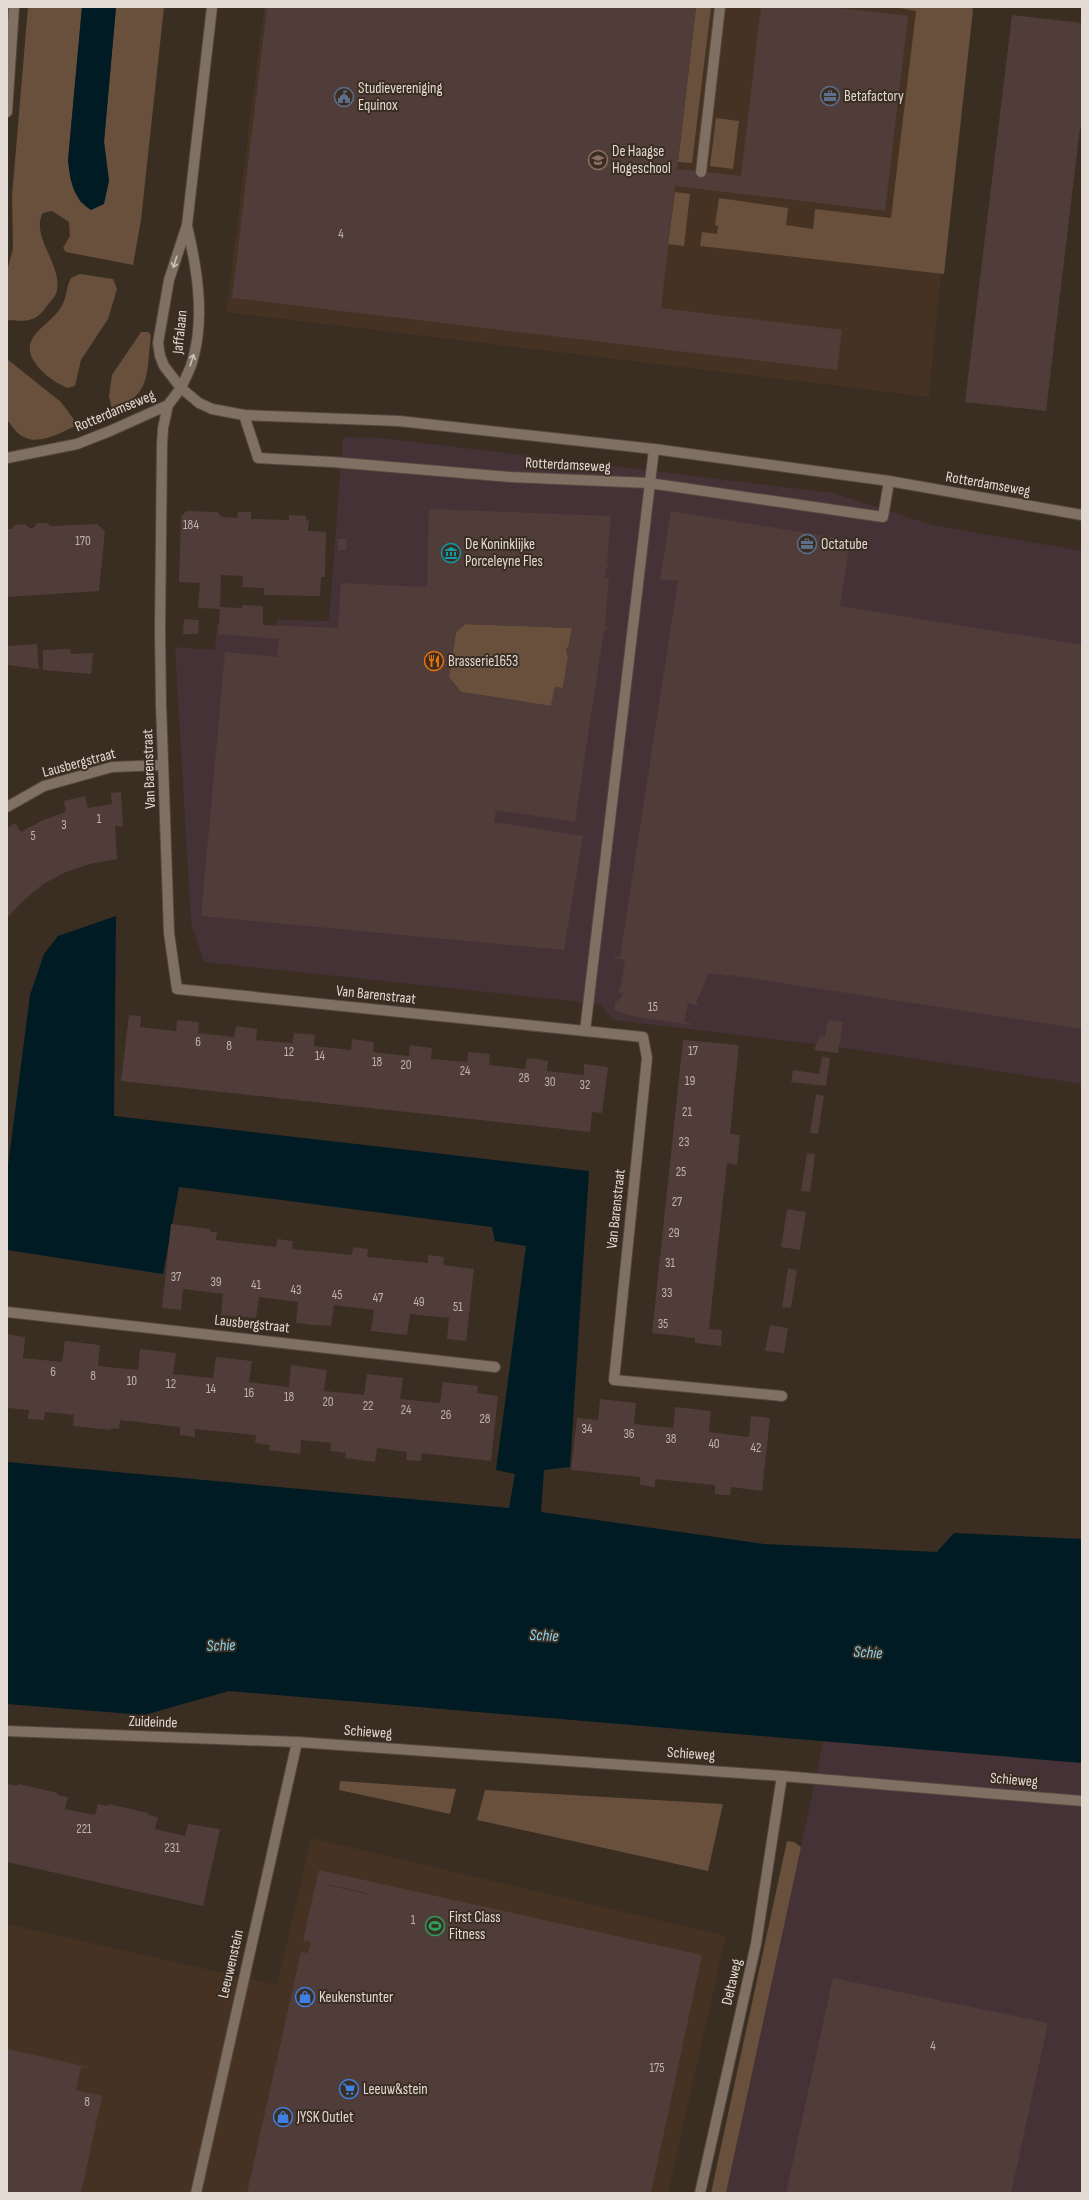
<svg xmlns="http://www.w3.org/2000/svg" width="1089" height="2200" font-family="'Sofia Sans Condensed',sans-serif">
<rect width="100%" height="100%" fill="#3a2d22"/>
<path fill="#453223" d="M264 7H967L929 397 226 312Z
M311 1838 726 1936 668 2193H7V1924L277 1985Z"/>
<path fill="#453237" d="M343 437 382 438 833 493 932 525 1082 551V1084L838 1047 614 1020 599 1004 204 962 191 922 175 647 215 650 217 624 276 626 277 620 329 621Z
M854 1595 1082 1598V2193H712L801 1847Z"/>
<path fill="#68503c" d="M28 7H82L68 160 71 181 81 203 109 181 104 142 116 7H164L141 220 133 265 66 252 63 248 70 236 69 222 52 211 43 213C30 235 62 265 57 290 56 296 51 301 47 306 36 322 26 322 7 320V271L13 249 12 196Z
M696 7H711L692 163 678 162Z
M894 7H972L973 10 944 274 700 246 702 232 717 234 718 226 715 225 719 198 788 208 786 225 813 229 815 209 891 218 916 11Z
M716 118 739 121 733 169 710 166Z
M675 192 690 194 684 246 668 244Z
M80 274 113 279 117 289 108 319 81 360 75 386 68 388C51 382 18 357 34 336 42 325 54 319 61 307 67 298 66 287 71 278Z
M141 332H148L151 335C146 372 153 395 112 410L109 396 112 375Z
M7 359 61 402 78 425C63 431 40 446 24 437 17 434 12 426 7 420Z
M465 624 572 628 569 645 566 650 568 657 563 688 555 687 551 706 461 692 449 677 456 632Z
M340 1781 456 1789 450 1814 339 1790Z
M485 1790 723 1804 708 1871 477 1820Z
M787 1841 794 1842 801 1847 726 2193H711Z"/>
<path fill="#001b24" d="M82 7H116L104 142 109 181 104 204 91 210C73 199 70 180 68 160Z
M116 916 114 1116 589 1171 570 1467 544 1470 541 1512 764 1544 937 1552 954 1533 1082 1539V1763L229 1691 144 1715 7 1704V1462L509 1508 515 1474 496 1470 526 1246 495 1241 492 1227 179 1187 163 1274 7 1250V1174L30 995 44 954 58 936Z"/>
<path fill="#503d39" fill-rule="evenodd" d="M267 7H696L677 169 741 176 761 7H831L908 16 885 211 675 186 661 308 842 330 837 370 232 298Z
M1012 15 1082 23V128H1080L1046 411 965 402Z
M429 509 611 516 607 562 609 568H606L605 573V578H609L605 626H607V631L604 630 575 822 496 810 494 822 583 836 564 950 201 916 225 652 277 657 279 639 218 634 220 609 198 608 200 583 179 582 181 516 187 511 217 512 222 517 237 518 238 512H251V519L289 520V515L306 516V521L309 520 308 531 326 532 325 577H321L320 596 264 595V588L242 587 243 576 221 575 220 607 242 608V605L263 606V625L338 628 341 583 427 587ZM465 624 572 628 569 645 566 650 568 657 563 688 555 687 551 706 461 692 449 677 456 632Z
M671 511 850 540 840 606 1082 645V1029L729 975 728 976 709 973 696 1003H699L698 1005 688 1003 684 1022 690 1023V1025L637 1017 616 1011 614 1004 621 998 623 993 617 992 620 990 625 960 614 958 615 956 620 957 678 581 660 579Z
M37 523H46L51 526 97 524 105 531 99 591 7 597V529H11L15 525 25 524 29 528H33Z
M338 539H347L346 550H338Z
M184 619 199 620 198 634H183Z
M37 644 39 669 7 665V646Z
M70 649 71 654 93 653 91 674 43 670V650Z
M121 792 123 826H115L117 859 90 864 66 872 43 884 23 901 7 918V828L15 823 21 832 43 820 66 812 64 801 85 796 88 808 112 804 111 793Z
M129 1015 141 1016 140 1027 176 1031 177 1020 199 1022 198 1033 234 1037 236 1026 257 1029 256 1040 292 1043 294 1033 304 1034 315 1035 314 1046 351 1050 352 1039 374 1042 373 1052 409 1056 410 1045 432 1048 431 1059 467 1062 468 1052 490 1054 489 1065 525 1069 527 1058 537 1059 548 1061 547 1071 584 1075V1064L608 1067 602 1113 592 1112 590 1132 121 1081Z
M828 1020 843 1022 838 1053 814 1050 820 1036 825 1037Z
M683 1040 739 1045 730 1134 740 1135 737 1165 727 1163 709 1329 722 1330 721 1346 695 1343V1338L652 1333Z
M822 1057 830 1058 826 1086 791 1082 793 1070 819 1074Z
M816 1094 824 1096 818 1134 810 1133Z
M807 1153 815 1154 810 1192 801 1191Z
M787 1209 806 1212 800 1250 781 1247Z
M171 1224 210 1229V1232H217L216 1240 276 1247 278 1239 285 1240 293 1241 292 1249 352 1255 353 1247 360 1248 368 1249 367 1257 428 1263V1255L444 1257 443 1265 474 1269 466 1341 447 1339 449 1318 410 1314 407 1335 371 1331 374 1310 334 1305 331 1326 314 1325 296 1323 298 1302 259 1297 256 1318 221 1315 223 1294 183 1289 181 1310 162 1308Z
M788 1268 797 1270 791 1308 782 1307Z
M770 1325 788 1328 784 1353 765 1351Z
M7 1334 25 1337 23 1358 62 1362 65 1341 100 1345 98 1366 138 1370 140 1349 176 1353 173 1374 213 1378 216 1357 252 1361 249 1382 289 1387 291 1365 327 1370 324 1391 345 1393 364 1395 367 1374 403 1378 400 1399 440 1403 443 1382 478 1386 477 1393 498 1396 491 1461 422 1453 421 1461 406 1460 407 1452 377 1448 375 1462 345 1458 346 1453 330 1451 331 1443 301 1440 300 1454 269 1450 270 1445 255 1443 256 1435 195 1429V1437L180 1435V1427L120 1420 119 1429 111 1428V1430L73 1426 74 1415 45 1412 44 1420 28 1419 29 1410 7 1408Z
M600 1399 636 1403 634 1424 673 1428 675 1407 711 1411 709 1432 749 1437 751 1416 770 1418 762 1491 731 1487 730 1495H722L715 1494V1485L655 1479V1487L640 1485V1477L571 1470 577 1418 598 1420Z
M8 1784 17 1786 18 1784 58 1793 57 1795 68 1797 65 1809 95 1815 98 1804 108 1806 109 1804 148 1813V1815L158 1817 155 1829 185 1836 188 1824 220 1829 203 1906 7 1862Z
M319 1870 702 1955 651 2193H247L301 1952 308 1953 311 1942 303 1940ZM327 1884 370 1894V1895L327 1885Z
M833 1978 1048 2023 1011 2193H786Z
M7 2049 88 2067V2068L81 2067 76 2090 102 2096 81 2193H7Z"/>
<g fill="none" stroke-linecap="round" stroke-linejoin="round">
<g stroke="#53483f" stroke-width="12">
<path id="service" d="M585 1031 654 449"/>
</g>
<g stroke="#53483f" stroke-width="12">
<path id="pedestrian" d="M701 172 720 7"/>
</g>
<g stroke="#53483f" stroke-width="12">
<path id="minor" d="M7 112 14 7
M168 405 163 428 162 445 160 631 161 704 169 933 177 989 643 1037 647 1058 614 1380 782 1396
M244 415 258 458 332 462 510 477 649 483 883 517 889 481
M7 458 77 444 110 431 168 405 181 388
M7 807 44 786 112 767 163 765
M7 1312 495 1367
M7 1731 297 1742 782 1776
M196 2193 297 1742"/>
</g>
<g stroke="#53483f" stroke-width="12">
<path id="tertiary" d="M212 7 187 225 169 280 158 343 160 356 164 366 181 388 199 403 212 409 244 415 399 421 654 449 889 481 1082 515
M181 388C185 378 191 369 193 359 205 317 197 268 187 226
M700 2193 756 1944 782 1776 1082 1801"/>
</g>
<use href="#service" stroke="#7f7063" stroke-width="10"/>
<use href="#pedestrian" stroke="#7f7063" stroke-width="10"/>
<use href="#minor" stroke="#7f7063" stroke-width="10"/>
<use href="#tertiary" stroke="#7f7063" stroke-width="10"/>
</g>
<defs><path id="oneway-shaft" d="M-6 0H5M1.5-3L5.5 0L1.5 3" fill="none" stroke-width="1.6" stroke-linecap="round" stroke-linejoin="round"/></defs>
<g stroke="#cac0b7">
<use href="#oneway-shaft" transform="translate(175 262) rotate(107)"/>
<use href="#oneway-shaft" transform="translate(192 360) rotate(-72)"/>
</g>
<defs>
<g id="office-ring" transform="scale(1)"><circle r="9.5" fill="#3a2d22" stroke="#5c6f8a" stroke-width="1.5"/><path d="M-6-3h4V-5.5h4V-3h4V5H-6ZM-1-4.5V-3h2v-1.5ZM-6 0V1H6V0Z" fill="#5c6f8a"/></g>
<g id="civic-ring" transform="scale(1)"><circle r="9.5" fill="#3a2d22" stroke="#5c6f8a" stroke-width="1.5"/><path d="M-.6-6.5H3V-4.5H.6V-3L4-1V1h2V6H-6V1h2V-1L-.6-3ZM-1.2 2.5V6h2.4V2.5Z" fill="#5c6f8a"/></g>
<g id="university-ring" transform="scale(1)"><circle r="9.5" fill="#3a2d22" stroke="#8d6e63" stroke-width="1.5"/><path d="M0-5L7-2L0 1L-7-2ZM-4 1L0 2.5L4 1V4Q0 6-4 4Z" fill="#8d6e63"/></g>
<g id="museum-ring" transform="scale(1)"><circle r="9.5" fill="#3a2d22" stroke="#0f9aa8" stroke-width="1.5"/><path d="M0-6L6-3V-2H-6V-3ZM-5-1h2V3h-2ZM-1-1h2V3h-2ZM3-1h2V3H3ZM-6 4H6V6H-6Z" fill="#0f9aa8"/></g>
<g id="restaurant-ring" transform="scale(1)"><circle r="9.5" fill="#3a2d22" stroke="#e8710a" stroke-width="1.5"/><path d="M-5-6h1v4h1v-4h1v4h1v-4h1v5L-1.5 .5V6h-2V.5L-5-1ZM5-6V6H3V1.5H1.5Q1.5-4 5-6Z" fill="#e8710a"/></g>
<g id="stadium-ring" transform="scale(1)"><circle r="9.5" fill="#3a2d22" stroke="#2e9e5b" stroke-width="1.5"/><path d="M0-5a6.5 5 0 1 0 0 10a6.5 5 0 1 0 0-10ZM-3.5-1.8h7v3.6h-7Z" fill="#2e9e5b"/></g>
<g id="shop-ring" transform="scale(1)"><circle r="9.5" fill="#3a2d22" stroke="#3f7fe0" stroke-width="1.5"/><path d="M-5-2.5h2.3a2.7 3.5 0 0 1 5.4 0H5L5.5 6h-11ZM-1.5-2.5h3a1.5 2.3 0 0 0-3 0Z" fill="#3f7fe0"/></g>
<g id="supermarket-ring" transform="scale(1)"><circle r="9.5" fill="#3a2d22" stroke="#3f7fe0" stroke-width="1.5"/><path d="M-6-5.5h2.5l.6 2H6L4.5 2H-2.5L-4.4-4H-6ZM-1.5 3.2a1.3 1.3 0 1 0 .1 0ZM3 3.2a1.3 1.3 0 1 0 .1 0Z" fill="#3f7fe0"/></g>
</defs>
<g fill-rule="evenodd">
<use href="#office-ring" x="830" y="96"/>
<use href="#civic-ring" x="344" y="97"/>
<use href="#university-ring" x="598" y="160"/>
<use href="#office-ring" x="807" y="544"/>
<use href="#museum-ring" x="451" y="553"/>
<use href="#restaurant-ring" x="434" y="661"/>
<use href="#stadium-ring" x="435" y="1926"/>
<use href="#shop-ring" x="305" y="1997"/>
<use href="#supermarket-ring" x="349" y="2089"/>
<use href="#shop-ring" x="283" y="2117"/>
</g>
<g text-anchor="middle" dominant-baseline="central" stroke-width="4" stroke-linejoin="round" paint-order="stroke">
<g font-size="13" fill="#beb3ac">
<text x="341" y="234">4</text>
<text x="191" y="525">184</text>
<text x="83" y="541">170</text>
<text x="99" y="819">1</text>
<text x="64" y="825">3</text>
<text x="33" y="836">5</text>
<text x="653" y="1007">15</text>
<text x="198" y="1042">6</text>
<text x="229" y="1046">8</text>
<text x="693" y="1051">17</text>
<text x="289" y="1052">12</text>
<text x="320" y="1056">14</text>
<text x="377" y="1062">18</text>
<text x="406" y="1065">20</text>
<text x="465" y="1071">24</text>
<text x="524" y="1078">28</text>
<text x="690" y="1081">19</text>
<text x="550" y="1082">30</text>
<text x="585" y="1085">32</text>
<text x="687" y="1112">21</text>
<text x="684" y="1142">23</text>
<text x="681" y="1172">25</text>
<text x="677" y="1202">27</text>
<text x="674" y="1233">29</text>
<text x="670" y="1263">31</text>
<text x="176" y="1277">37</text>
<text x="216" y="1282">39</text>
<text x="256" y="1285">41</text>
<text x="296" y="1290">43</text>
<text x="667" y="1293">33</text>
<text x="337" y="1295">45</text>
<text x="378" y="1298">47</text>
<text x="419" y="1302">49</text>
<text x="458" y="1307">51</text>
<text x="663" y="1324">35</text>
<text x="53" y="1372">6</text>
<text x="93" y="1376">8</text>
<text x="132" y="1381">10</text>
<text x="171" y="1384">12</text>
<text x="211" y="1389">14</text>
<text x="249" y="1393">16</text>
<text x="289" y="1397">18</text>
<text x="328" y="1402">20</text>
<text x="368" y="1406">22</text>
<text x="406" y="1410">24</text>
<text x="446" y="1415">26</text>
<text x="485" y="1419">28</text>
<text x="587" y="1429">34</text>
<text x="629" y="1434">36</text>
<text x="671" y="1439">38</text>
<text x="714" y="1444">40</text>
<text x="756" y="1448">42</text>
<text x="84" y="1829">221</text>
<text x="172" y="1848">231</text>
<text x="413" y="1920">1</text>
<text x="933" y="2046">4</text>
<text x="657" y="2068">175</text>
<text x="87" y="2102">8</text>
</g>
<g font-size="15" fill="#e3dad3" stroke="#3a2d22" text-anchor="start">
<text x="358" y="88">Studievereniging<tspan x="358" dy="17">Equinox</tspan></text>
<text x="844" y="96">Betafactory</text>
<text x="612" y="151">De Haagse<tspan x="612" dy="17">Hogeschool</tspan></text>
<text x="465" y="544">De Koninklijke<tspan x="465" dy="17">Porceleyne Fles</tspan></text>
<text x="821" y="544">Octatube</text>
<text x="448" y="661">Brasserie1653</text>
<text x="449" y="1917">First Class<tspan x="449" dy="17">Fitness</tspan></text>
<text x="319" y="1997">Keukenstunter</text>
<text x="363" y="2089">Leeuw&amp;stein</text>
<text x="297" y="2117">JYSK Outlet</text>
</g>
<g font-size="15" fill="#e3dad3" stroke="#3a2d22">
<text transform="translate(180 332) rotate(-84)">Jaffalaan</text>
<text transform="translate(115 411) rotate(-23)">Rotterdamseweg</text>
<text transform="translate(568 465) rotate(3)">Rotterdamseweg</text>
<text transform="translate(988 484) rotate(10)">Rotterdamseweg</text>
<text transform="translate(79 763) rotate(-15)">Lausbergstraat</text>
<text transform="translate(149 769) rotate(-92)">Van Barenstraat</text>
<text transform="translate(376 995) rotate(6)">Van Barenstraat</text>
<text transform="translate(616 1209) rotate(-84)">Van Barenstraat</text>
<text transform="translate(252 1324) rotate(6)">Lausbergstraat</text>
<text transform="translate(153 1722) rotate(2)">Zuideinde</text>
<text transform="translate(368 1732) rotate(4)">Schieweg</text>
<text transform="translate(691 1754) rotate(4)">Schieweg</text>
<text transform="translate(1014 1780) rotate(5)">Schieweg</text>
<text transform="translate(231 1964) rotate(-77)">Leeuwenstein</text>
<text transform="translate(732 1982) rotate(-77)">Deltaweg</text>
</g>
<g font-size="16" font-style="italic" fill="#89d4ee" stroke="#3a2d22">
<text transform="translate(544 1636) rotate(3)">Schie</text>
<text transform="translate(221 1646) rotate(-2)">Schie</text>
<text transform="translate(868 1653) rotate(4)">Schie</text>
</g>
</g>
<rect width="1089" height="2200" fill="none" stroke="#e3dad3" stroke-width="16"/>
</svg>
